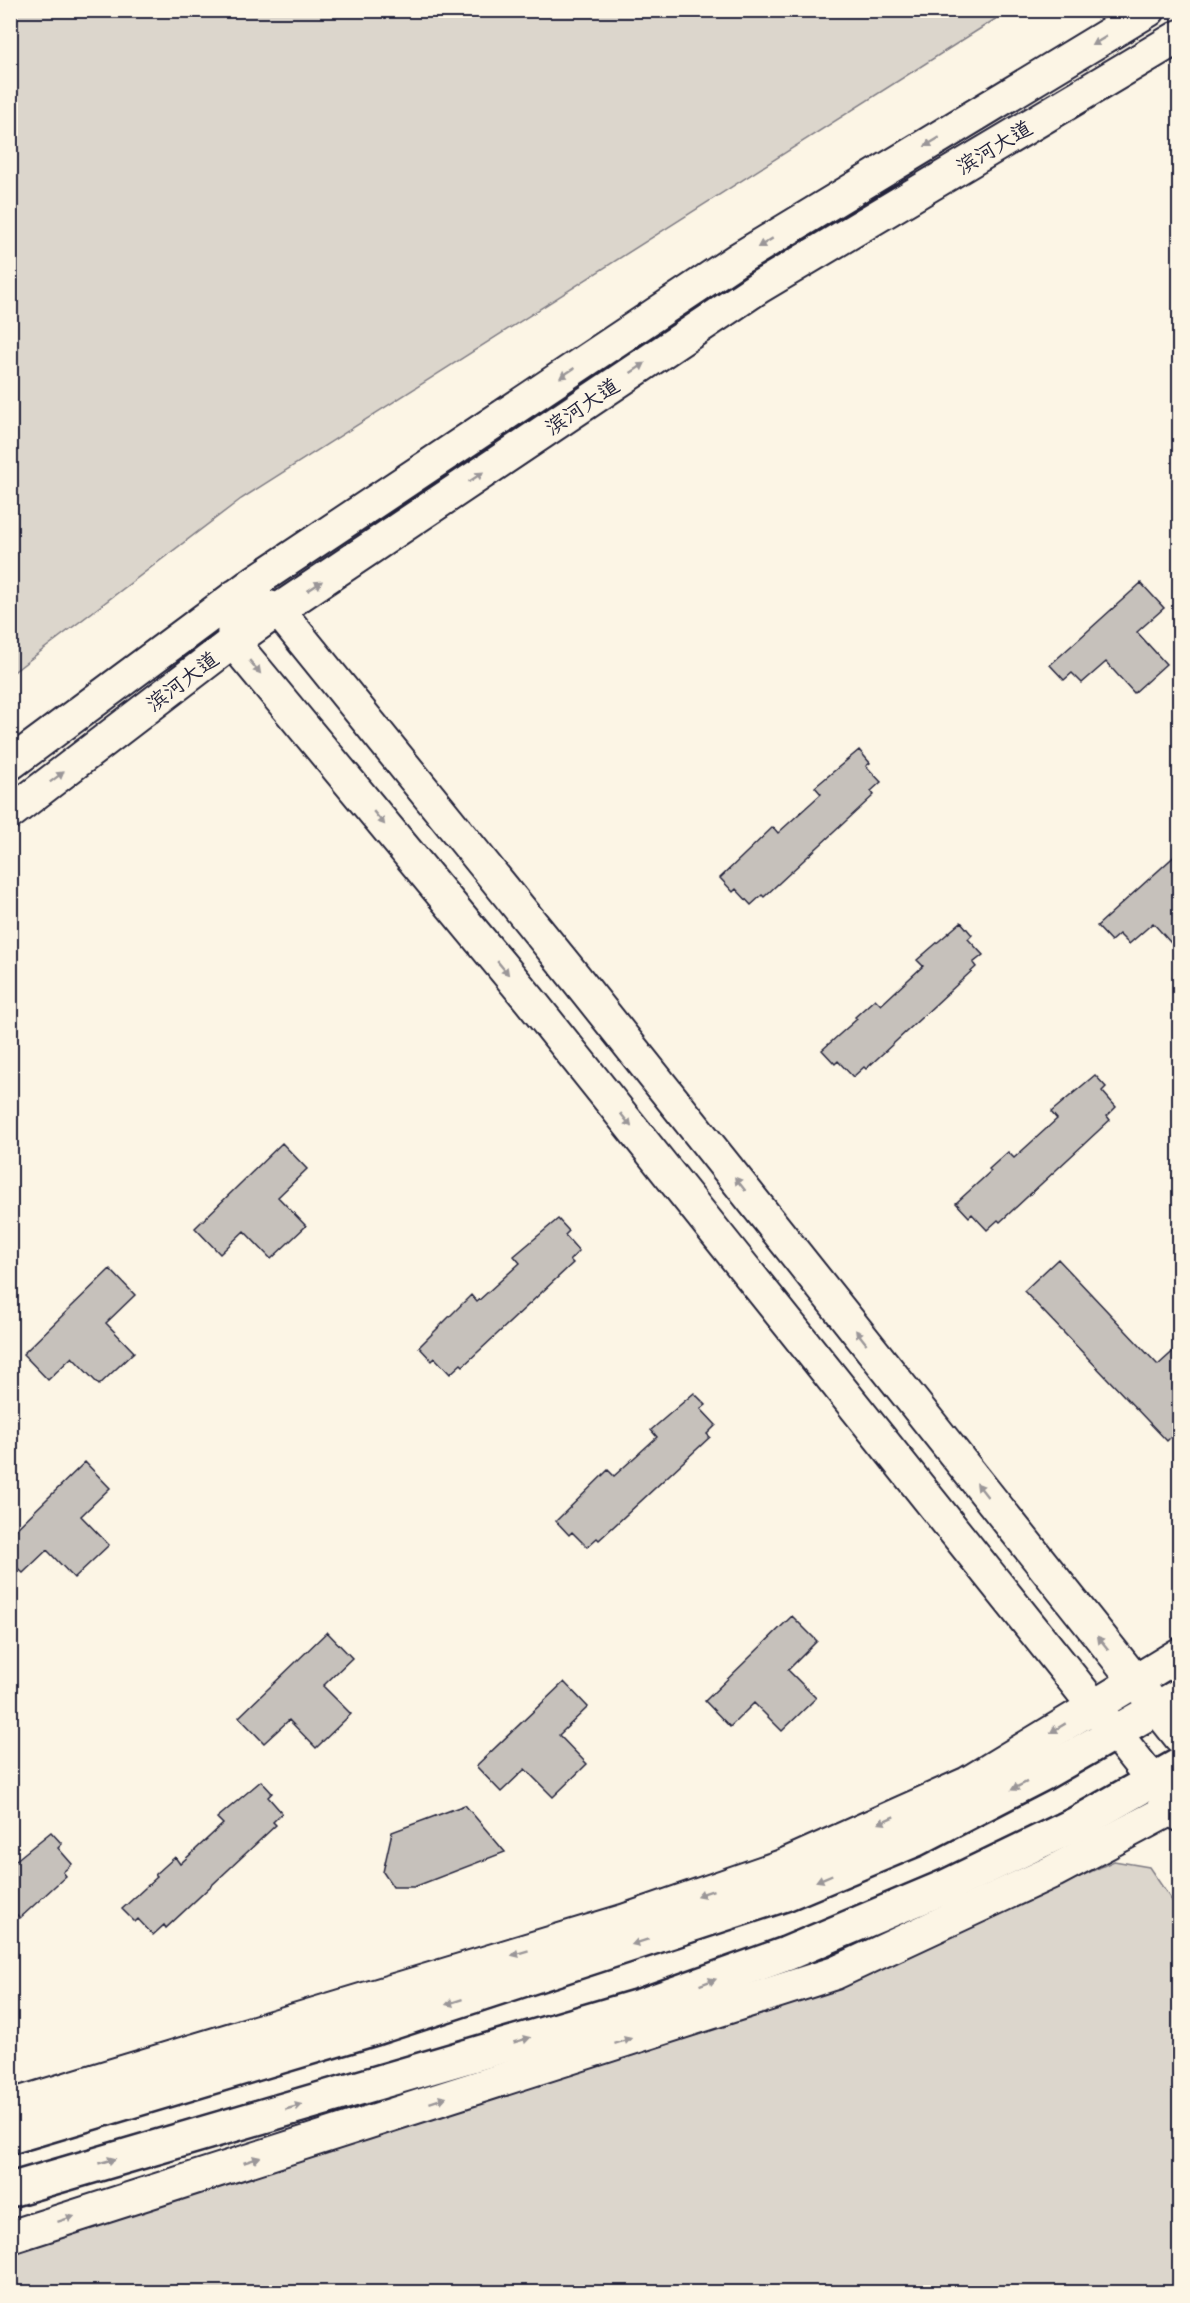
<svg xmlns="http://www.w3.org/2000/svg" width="1190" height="2303" font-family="'Patrick Hand','LXGW WenKai TC',sans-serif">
<rect width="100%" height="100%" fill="#fcf5e5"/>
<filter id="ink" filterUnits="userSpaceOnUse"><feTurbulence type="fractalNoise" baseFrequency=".0167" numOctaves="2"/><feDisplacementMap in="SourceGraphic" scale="12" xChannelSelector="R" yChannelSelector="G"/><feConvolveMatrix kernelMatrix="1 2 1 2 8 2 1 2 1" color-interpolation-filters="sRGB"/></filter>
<g filter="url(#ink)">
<path fill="#dcd6cc" stroke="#7f7c84" stroke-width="1.5" d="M11 10H1008V11L241 499 11 674Z
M1114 1861 1149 1867 1179 1911V2292H11L10 2253 860 1979Z"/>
<path fill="#c6c1bb" stroke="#22223b" stroke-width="1.5" d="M1141 583 1164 608 1137 632 1166 664 1134 693 1106 662 1082 683 1072 673 1064 680 1050 665Z
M859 750 870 763 866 766 881 782 871 791 874 795 764 897 762 895 751 905 736 889 733 892 720 878 773 827 778 833 821 794 815 787Z
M1179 852V952L1153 923 1129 944 1119 934 1111 941 1097 926Z
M961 922 972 935 968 939 983 955 973 963 976 967 866 1069 864 1067 853 1077 838 1061 835 1064 822 1050 857 1019 855 1017 875 999 881 1005 923 966 917 960Z
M1095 1075 1106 1087 1102 1091 1116 1107 1107 1116 1110 1120 1000 1222 998 1220 987 1230 972 1214 969 1217 956 1203 991 1171 989 1169 1008 1152 1014 1158 1057 1119 1051 1112Z
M282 1143 307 1169 278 1197 306 1226 271 1259 244 1231 220 1254 195 1228Z
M558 1219 569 1231 565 1235 579 1251 570 1260 573 1263 463 1366 461 1364 450 1374 435 1358 432 1361 419 1347 471 1295 477 1302 520 1263 514 1256Z
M1058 1259 1158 1365 1179 1346V1429L1167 1441 1024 1291Z
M110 1269 135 1295 106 1323 134 1352 99 1385 72 1357 48 1380 23 1354Z
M694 1393 706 1405 701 1409 716 1425 707 1434 710 1437 599 1540 597 1538 587 1547 572 1532 569 1535 556 1521 608 1470 614 1476 657 1437 651 1430Z
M85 1462 110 1488 81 1516 109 1545 74 1578 47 1550 23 1573 10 1561V1535Z
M792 1616 817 1641 788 1670 816 1698 782 1731 754 1703 730 1727 705 1701Z
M327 1632 352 1658 323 1686 351 1714 316 1748 289 1720 264 1743 239 1717Z
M564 1682 588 1707 559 1735 587 1764 553 1797 525 1769 501 1792 476 1766Z
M261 1781 272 1793 268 1797 282 1813 273 1822 276 1825 166 1928 164 1925 153 1935 138 1919 135 1922 122 1909 157 1877 155 1875 175 1857 180 1864 223 1824 217 1818Z
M465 1805 505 1852 414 1887H393L383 1872 392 1832Z
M51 1832 62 1844 58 1848 72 1864 63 1872 66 1876 20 1918 10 1908V1865Z"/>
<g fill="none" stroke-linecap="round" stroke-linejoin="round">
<g stroke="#22223b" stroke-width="36">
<path id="secondary" d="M10 764 256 581 738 259 1149 10
M10 813 233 642 278 610 759 287 1180 36
M1180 1737 567 967 278 610 235 596 233 642 529 999 1071 1677 1180 1815
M10 2106 623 1921 782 1866 968 1783 1180 1654
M10 2237 835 1973 1054 1871 1180 1804"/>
</g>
<g stroke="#22223b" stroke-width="38">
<path id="primary" d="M10 2137 375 2028 785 1894 914 1840 1044 1773 1180 1695
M10 2190 643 2005 786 1954 945 1887 1076 1824 1180 1765"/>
</g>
<use href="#secondary" stroke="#fcf5e5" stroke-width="32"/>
<use href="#primary" stroke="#fcf5e5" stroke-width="33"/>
</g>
<defs><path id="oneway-solid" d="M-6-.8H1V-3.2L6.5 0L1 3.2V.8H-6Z" transform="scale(1.5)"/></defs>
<g fill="#9a9698">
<use href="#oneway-solid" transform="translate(1099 41) rotate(149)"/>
<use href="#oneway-solid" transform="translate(932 142) rotate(149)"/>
<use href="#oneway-solid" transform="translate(765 243) rotate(149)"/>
<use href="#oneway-solid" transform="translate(638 368) rotate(-34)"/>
<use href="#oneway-solid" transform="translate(567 373) rotate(146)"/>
<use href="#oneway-solid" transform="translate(476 477) rotate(-34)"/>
<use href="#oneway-solid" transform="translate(315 586) rotate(-34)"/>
<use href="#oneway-solid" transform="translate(255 667) rotate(50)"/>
<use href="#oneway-solid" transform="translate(57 777) rotate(-37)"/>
<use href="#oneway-solid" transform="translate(379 818) rotate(50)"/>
<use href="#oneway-solid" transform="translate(503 968) rotate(50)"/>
<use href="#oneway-solid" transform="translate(626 1120) rotate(51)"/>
<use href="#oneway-solid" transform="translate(740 1184) rotate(-128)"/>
<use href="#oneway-solid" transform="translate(861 1337) rotate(-128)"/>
<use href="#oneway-solid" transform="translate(982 1490) rotate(-128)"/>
<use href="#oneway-solid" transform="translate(1103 1643) rotate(-129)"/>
<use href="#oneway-solid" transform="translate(1058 1728) rotate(149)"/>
<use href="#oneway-solid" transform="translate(1019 1786) rotate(153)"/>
<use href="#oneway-solid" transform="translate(886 1820) rotate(156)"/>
<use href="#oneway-solid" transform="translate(824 1878) rotate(157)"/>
<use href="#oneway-solid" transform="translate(705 1893) rotate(161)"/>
<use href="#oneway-solid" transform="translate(640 1942) rotate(162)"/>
<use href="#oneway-solid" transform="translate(520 1953) rotate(163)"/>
<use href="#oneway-solid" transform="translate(708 1982) rotate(-20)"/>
<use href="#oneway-solid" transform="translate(454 2002) rotate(162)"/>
<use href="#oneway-solid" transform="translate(522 2040) rotate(-16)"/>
<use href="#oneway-solid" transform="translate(623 2041) rotate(-18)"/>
<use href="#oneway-solid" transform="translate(438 2100) rotate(-18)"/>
<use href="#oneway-solid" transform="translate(294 2107) rotate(-16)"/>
<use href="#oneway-solid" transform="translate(252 2160) rotate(-18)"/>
<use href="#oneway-solid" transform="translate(107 2161) rotate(-16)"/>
<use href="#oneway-solid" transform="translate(66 2219) rotate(-18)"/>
</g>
</g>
<g text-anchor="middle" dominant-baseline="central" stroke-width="6" stroke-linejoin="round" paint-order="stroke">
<g font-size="21" fill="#22223b" stroke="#fcf5e5">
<text transform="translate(994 147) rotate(-31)">滨河大道</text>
<text transform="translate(582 406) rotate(-34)">滨河大道</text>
<text transform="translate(182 681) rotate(-37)">滨河大道</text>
</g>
</g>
<rect width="1190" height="2303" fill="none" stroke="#fcf5e5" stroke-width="36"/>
<rect x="18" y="18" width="1154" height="2267" fill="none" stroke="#22223b" stroke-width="2" filter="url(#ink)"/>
</svg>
